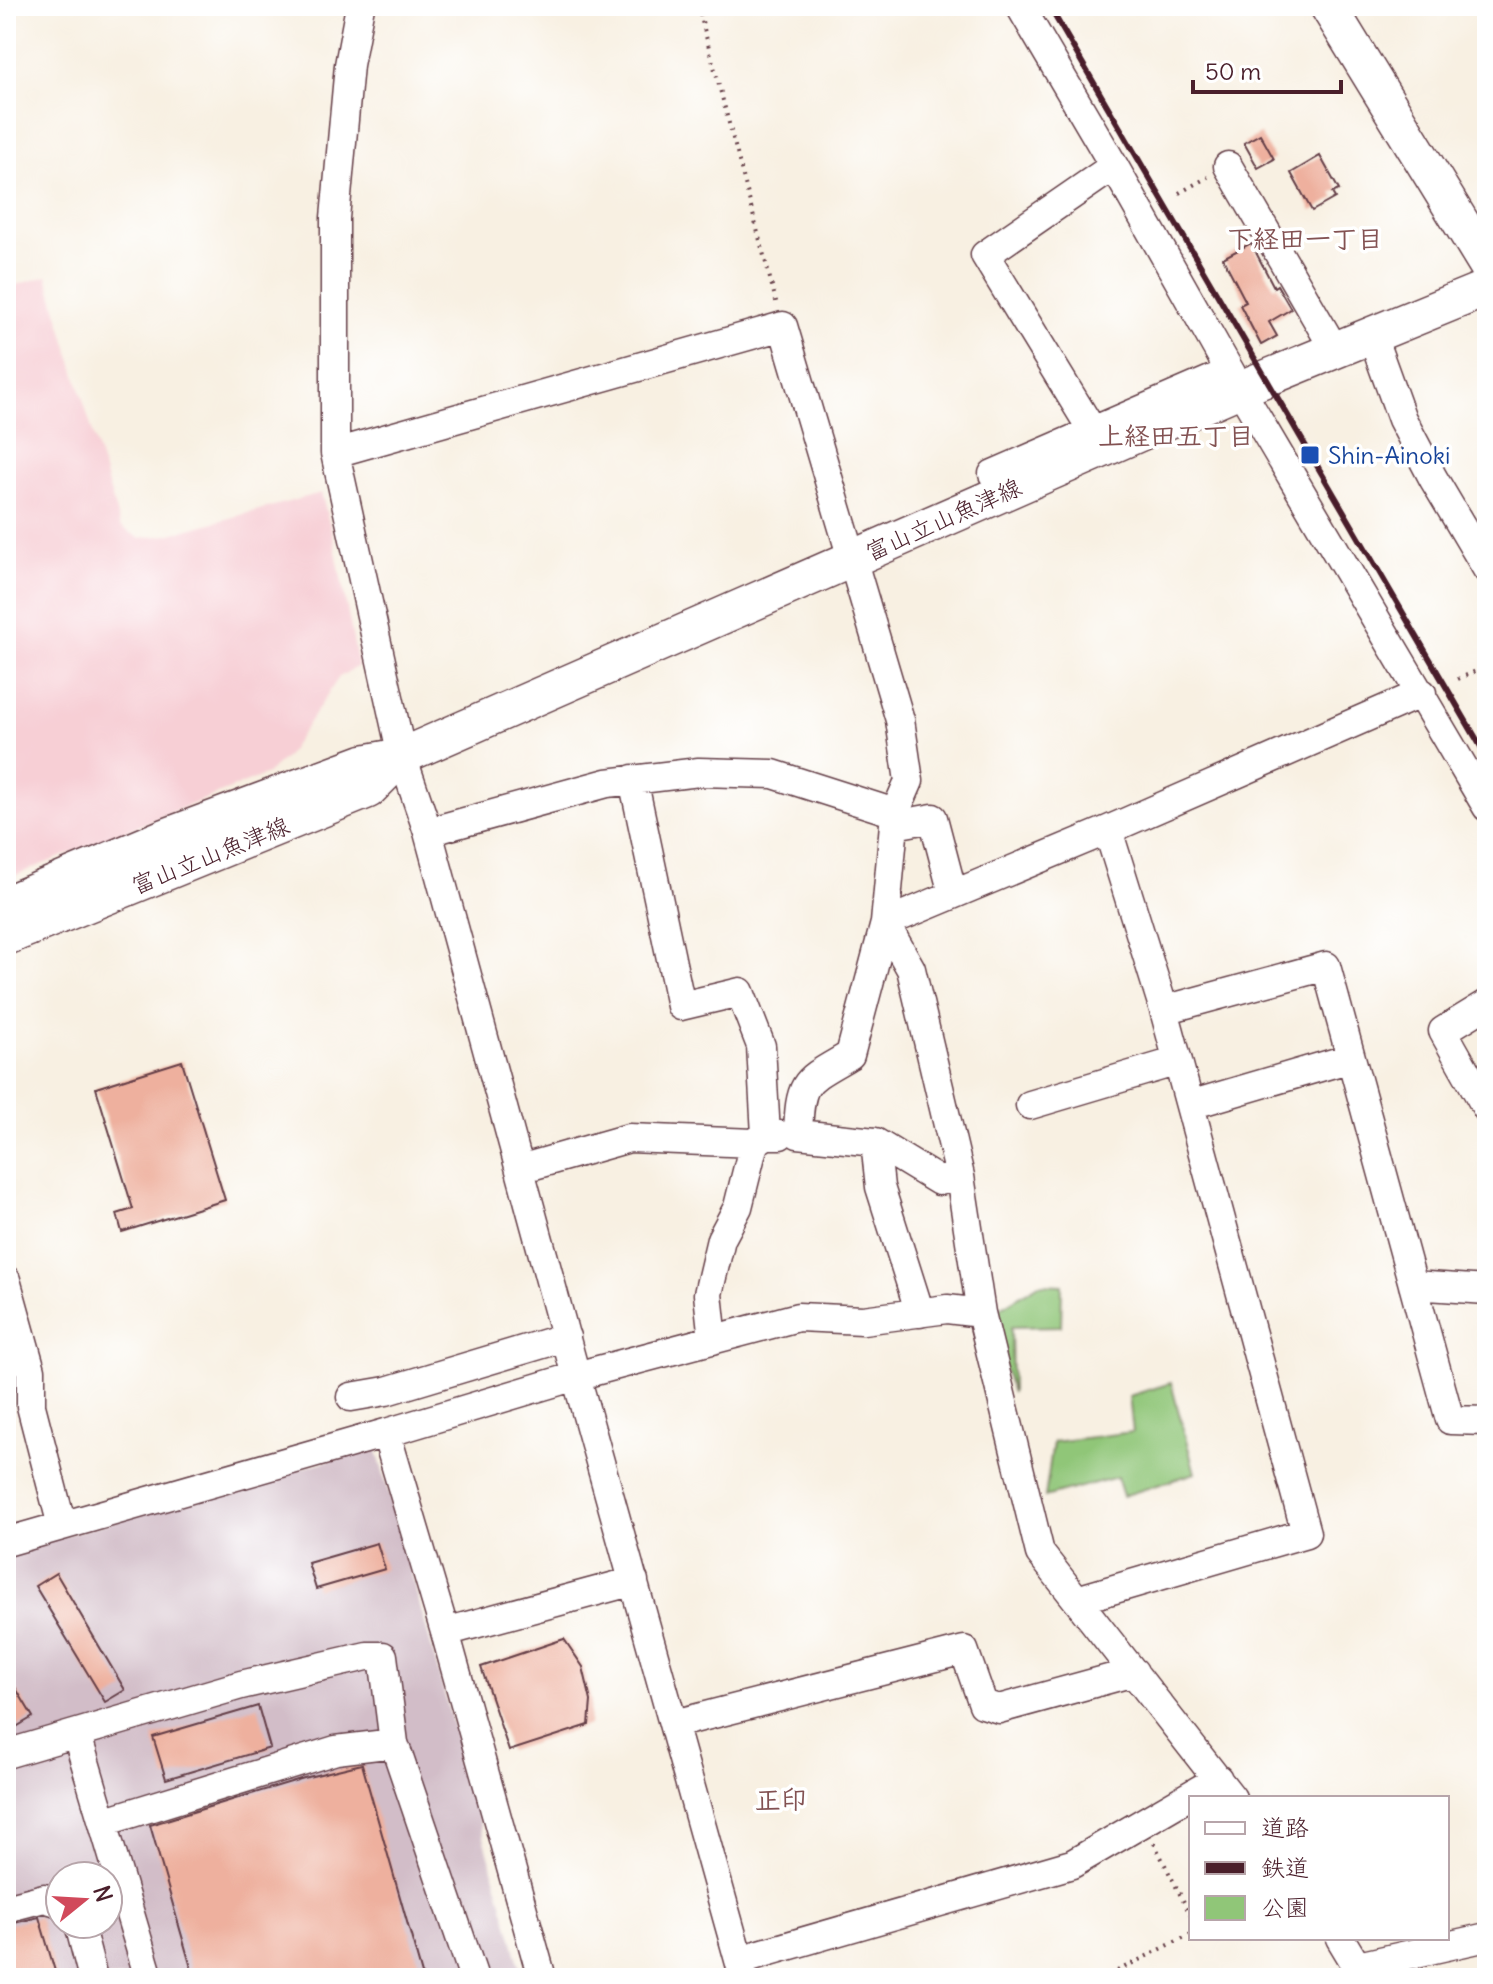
<svg xmlns="http://www.w3.org/2000/svg" width="1493" height="1984" font-family="Delius,'Klee One',sans-serif">
<rect width="100%" height="100%" fill="#fff"/>
<filter id="ink" filterUnits="userSpaceOnUse"><feTurbulence type="fractalNoise" baseFrequency=".0125" numOctaves="2"/><feDisplacementMap in="SourceGraphic" scale="16" xChannelSelector="R" yChannelSelector="G"/><feConvolveMatrix kernelMatrix="1 2 1 2 8 2 1 2 1" color-interpolation-filters="sRGB"/></filter>
<filter id="wash" filterUnits="userSpaceOnUse"><feTurbulence type="fractalNoise" baseFrequency=".006" numOctaves="4" result="noise"/><feDisplacementMap in="SourceGraphic" scale="32" xChannelSelector="R" yChannelSelector="G"/><feGaussianBlur stdDeviation="1.8" result="paint"/><feColorMatrix in="noise" values="0 0 0 0 0 0 0 0 0 0 0 0 0 0 0 0 0 1.4 0 .05"/><feComposite in="paint" operator="in"/></filter>
<g filter="url(#wash)">
<rect width="100%" height="100%" fill="#f8f0e2"/>
<path fill="#f7cfd5" d="M47 276 120 526 139 538 168 535 321 493 333 536 358 666 339 677 286 757 267 774 6 879V288Z"/>
<path fill="#d2bdc8" fill-rule="evenodd" d="M376 1447 523 1978H6V1552ZM60 1876H108V1924H60Z"/>
<path fill="#90c678" stroke="#6d7252" stroke-width="2" d="M1039 1284 1062 1285 1061 1326 1011 1327 1012 1393 989 1315Z
M1171 1383 1195 1473 1123 1496 1117 1477 1045 1497 1053 1442 1133 1432 1129 1396Z"/>
<g id="blocks">
<path fill="#eeb09e" d="M1260 134 1274 159 1258 168 1244 143Z
M1320 156 1339 190 1332 193 1335 198 1312 211 1291 173Z
M1251 243 1274 287 1277 285 1291 309 1269 322 1277 336 1261 345 1240 305 1246 302 1223 258Z
M182 1061 225 1200 122 1232 117 1214 133 1209 96 1088Z
M377 1543 385 1569 316 1589 308 1563Z
M56 1573 125 1690 105 1702 35 1586Z
M564 1639 583 1667 591 1701 589 1725 509 1751 481 1667Z
M6 1672 33 1717 6 1733Z
M258 1706 270 1748 166 1779 153 1737Z
M362 1764 423 1978H194L150 1825 304 1778Z
M39 1917 57 1978H6V1925Z"/>
</g>
</g>
<g filter="url(#ink)">
<use href="#blocks" fill-opacity="0" stroke="#643e46" stroke-width="2"/>
<g fill="none" stroke-linecap="round" stroke-linejoin="round">
<g stroke="#643e46" stroke-width="31">
<path id="minor" d="M360 6 349 65 335 218V453L402 756 428 832 576 1376 744 1978
M1020 6 1114 166 1240 389 1487 807
M1228 166 1336 352
M1372 336 1402 419 1433 478 1487 569
M1092 430 985 255 1114 166
M335 453 783 326 900 720 909 781 895 813 885 923 850 1055C804 1082 800 1079 798 1134L875 1142 939 1181 960 1176
M993 474 1229 372
M633 779 681 1006 740 992 761 1046 766 1135
M894 825 933 818 953 894
M428 832 607 783 699 772 773 774 895 813
M885 923 911 969 960 1176 981 1313 1040 1553 1232 1798
M885 923 1108 830 1422 693
M1487 1004 1443 1031 1487 1109
M1164 1010 1326 966 1450 1420 1487 1421
M1030 1105 1178 1061
M1190 1105 1351 1058
M875 1142 880 1187 920 1313
M520 1169 629 1138 754 1143 766 1135H780
M6 1280 31 1370V1406L62 1526
M1413 1285 1487 1290
M713 1340 708 1294 721 1239 738 1207 754 1143
M351 1397 386 1391 566 1337
M386 1433 576 1376 798 1317 863 1320 947 1309 981 1313
M6 1542 386 1433 445 1632 542 1978
M1077 1600 1306 1533 1164 1010 1108 830
M445 1632 634 1581
M674 1724 964 1650 983 1704 999 1709 1134 1672
M77 1735 149 1978
M6 1754 241 1685 367 1656H383L394 1743 474 1978
M103 1822 336 1750 394 1743
M6 1908 44 1898 60 1903
M79 1924 93 1978
M1340 1938 1364 1978
M739 1960 1072 1864 1218 1779
M1358 1966 1487 1937"/>
</g>
<g stroke="#643e46" stroke-width="39">
<path id="major" d="M1328 6 1487 265
M6 904 165 837 363 763 402 756 1240 389 1487 288
M6 937 368 790 402 756"/>
</g>
<path stroke="#643e46" stroke-width="4" stroke-dasharray="2 6" stroke-linecap="butt" d="M698 6 777 305
M1179 193 1208 177
M1458 679 1487 666
M1154 1843 1191 1916
M1103 1978 1191 1934"/>
<use href="#minor" stroke="#fff" stroke-width="28"/>
<use href="#major" stroke="#fff" stroke-width="36"/>
<path stroke="#4a1f2b" stroke-width="6" d="M1049 6 1487 757"/>
</g>
</g>
<rect fill="#1a4fb4" stroke="#fff" stroke-width="3" x="1300" y="445" width="20" height="20" rx="4"/>
<g text-anchor="middle" dominant-baseline="central" stroke-width="7" stroke-linejoin="round" paint-order="stroke">
<g font-size="24" fill="#164399" stroke="#fff" text-anchor="start">
<text x="1328" y="455">Shin-Ainoki</text>
</g>
<g font-size="24" fill="#4a1f2b" stroke="#fff">
<text transform="translate(943 519) rotate(-24)">富山立山魚津線</text>
<text transform="translate(210 855) rotate(-22)">富山立山魚津線</text>
</g>
<g font-size="26" font-weight="bold" fill="#835253" stroke="#fff">
<text x="1305" y="238">下経田一丁目</text>
<text x="1176" y="435">上経田五丁目</text>
<text x="781" y="1799">正印</text>
</g>
</g>
<rect width="1493" height="1984" fill="none" stroke="#fff" stroke-width="32"/>
<rect x="1189" y="1796" width="260" height="144" fill="#ffffff" stroke="#b7a5aa" stroke-width="2"/>
<rect x="1205" y="1822" width="40" height="12" fill="#ffffff" stroke="#b7a5aa" stroke-width="2"/>
<text x="1261" y="1836" font-size="24" fill="#4a1f2b">道路</text>
<rect x="1205" y="1862" width="40" height="12" fill="#4a1f2b" stroke="#b7a5aa" stroke-width="2"/>
<text x="1261" y="1876" font-size="24" fill="#4a1f2b">鉄道</text>
<rect x="1205" y="1896" width="40" height="24" fill="#90c678" stroke="#b7a5aa" stroke-width="2"/>
<text x="1261" y="1916" font-size="24" fill="#4a1f2b">公園</text>
<g transform="translate(84 1900) rotate(72)"><circle r="38" fill="#ffffff" stroke="#b7a5aa" stroke-width="2"/>
<path d="M0-6L14 30L0 20L-14 30Z" fill="#d1495b"/>
<text y="-12" font-size="22" font-weight="bold" text-anchor="middle" fill="#4a1f2b">N</text>
</g>
<path d="M1193 80v12h148v-12" fill="none" stroke="#4a1f2b" stroke-width="4"/>
<text x="1205" y="80" font-size="24" fill="#4a1f2b" stroke="#ffffff" stroke-width="6" paint-order="stroke">50 m</text>
</svg>
